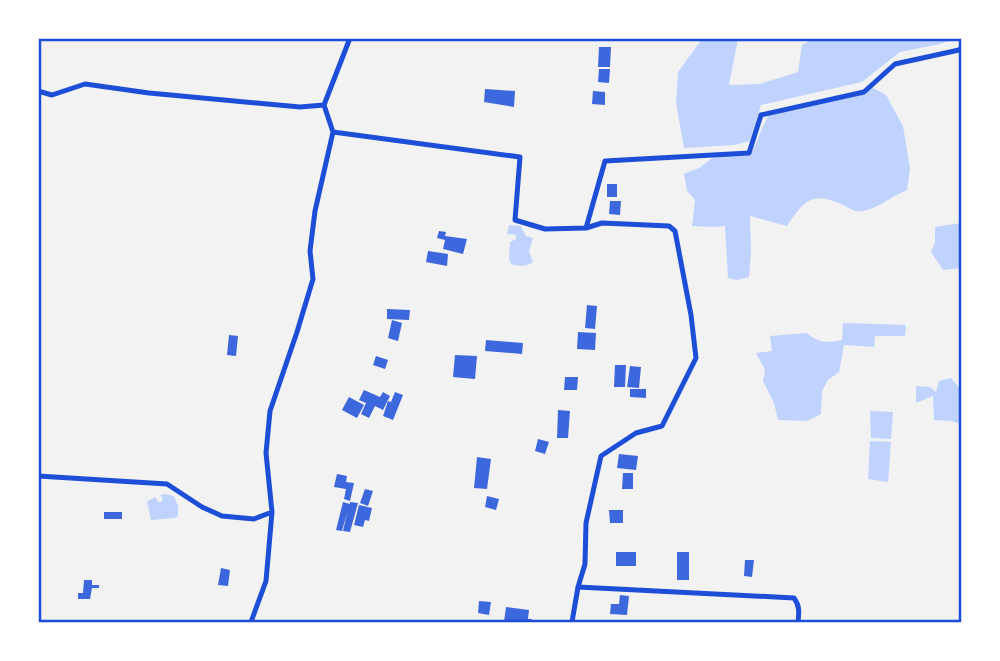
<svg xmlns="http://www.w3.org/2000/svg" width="1000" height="661" font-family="Arial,sans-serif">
<rect width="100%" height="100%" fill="#f2f2f2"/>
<path fill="#bfd3fe" d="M702 39H738L729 85 760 84 798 72 802 45 812 39H955L940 44 900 52 862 82 761 105 750 141 734 145 684 148 676 103 678 72Z
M873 88 886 95 903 126 910 169 907 190C893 195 871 214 856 211 851 210 846 206 841 204 810 190 803 203 787 226L750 216 751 253 749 277 737 280 728 278 725 226 712 227 692 226 695 200 687 191 684 174 699 168 715 156 753 151 763 126 770 113 829 99C837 92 841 97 851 96 858 96 866 91 873 88Z
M961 223V268L943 270 931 252 935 243V227Z
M509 225 521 226 526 236 533 238 529 251 533 262C526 267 519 266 511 264L509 259 510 242 516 239V235L507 234Z
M843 323 906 325 905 336H875L874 347 844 345 839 372 828 380 822 391 821 414 807 421 778 420 774 403 763 381 765 370 756 353 772 351 770 336 807 333C817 343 829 343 842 340Z
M951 378 961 390V424L951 421 934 420 933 396 916 403V386L930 387 936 392 939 381Z
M870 411 893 412 891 439 871 438Z
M870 441 891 442 888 482 868 479Z
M165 494 174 496 178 506V516L175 518 151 520 147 501 156 497 157 501 161 502 163 499 160 495Z"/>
<path fill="#3d67dc" d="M599 47H611L610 67H598Z
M599 69H610L609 83 598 82Z
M485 89 515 91 514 107 484 102Z
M593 91 605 92V105L592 104Z
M607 184H617V197H607Z
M610 201H621L620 215 609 214Z
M439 231 446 232 445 236 467 239 463 254 443 249 445 240 437 238Z
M428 251 448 254 447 266 426 262Z
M587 305 597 306 595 329 585 328Z
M387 309 410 310 409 320 387 319Z
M392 320 402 323 398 341 388 338Z
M578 332 596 333 595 350 577 349Z
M229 335 238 336 236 356 227 355Z
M486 340 523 343 522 354 485 351Z
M455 355 477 356 475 379 453 377Z
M376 356 388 360 385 369 373 365Z
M615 365H626L625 387H614Z
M630 366 641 367 639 388 627 387Z
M565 377H578L577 390H564Z
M630 389H646V398L630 397Z
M364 390 380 397 383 392 390 396 383 410 375 406 369 418 361 414 366 403 359 400Z
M395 392 403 395 393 420 383 416 388 401 391 402Z
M349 397 364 405 357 418 342 410Z
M558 410 570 411 568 438H557Z
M538 439 549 442 545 454 535 451Z
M619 454 638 456 636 470 617 468Z
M477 457 491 459 487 489 474 488Z
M623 473H633V489H622Z
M337 474 347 476 346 482 354 483 350 501 344 499 346 489 334 487Z
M365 489 373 491 368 506 360 503Z
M487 496 499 499 496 510 485 507Z
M343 502 350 504V502L358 503 350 532 343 531 347 513 342 531 336 530Z
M359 505 372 508 369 521 365 520 363 527 354 525Z
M609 510H623V523H610Z
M104 512H122V519H104Z
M616 552H636V566H616Z
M677 552H689V580H677Z
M745 560H754L752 577 744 576Z
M221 568 230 570 228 586 218 585Z
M84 580H92V585H99V588H92L90 599H78V593H83Z
M620 595 629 596 627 615 610 614 611 604H619Z
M479 601 491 602 489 615 478 613Z
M506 607 529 610 528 619H532L531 622H504Z"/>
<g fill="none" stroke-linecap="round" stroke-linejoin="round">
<path stroke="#1d4ed8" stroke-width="5" d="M38 91 52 95 85 84 149 93 300 107 324 105 333 132 520 157 515 220 545 229 586 228 605 161 749 153 761 115 864 92 895 64 959 50 962 47
M324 105 350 38
M38 476 167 484 202 507 222 516 254 519 272 512
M578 587 585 564 586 523 601 456 636 433 662 426 696 358 691 315 675 231 669 226 602 223 586 228
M251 622 266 581 272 512 266 453 270 411 297 332 313 279 310 251 315 211 333 132
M572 622 578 587 794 598C800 606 799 613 798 622"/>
</g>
<rect width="1000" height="661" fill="none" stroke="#ffffff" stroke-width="80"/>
<rect x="40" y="40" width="920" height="581" fill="none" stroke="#1d4ed8" stroke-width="2.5"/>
</svg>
